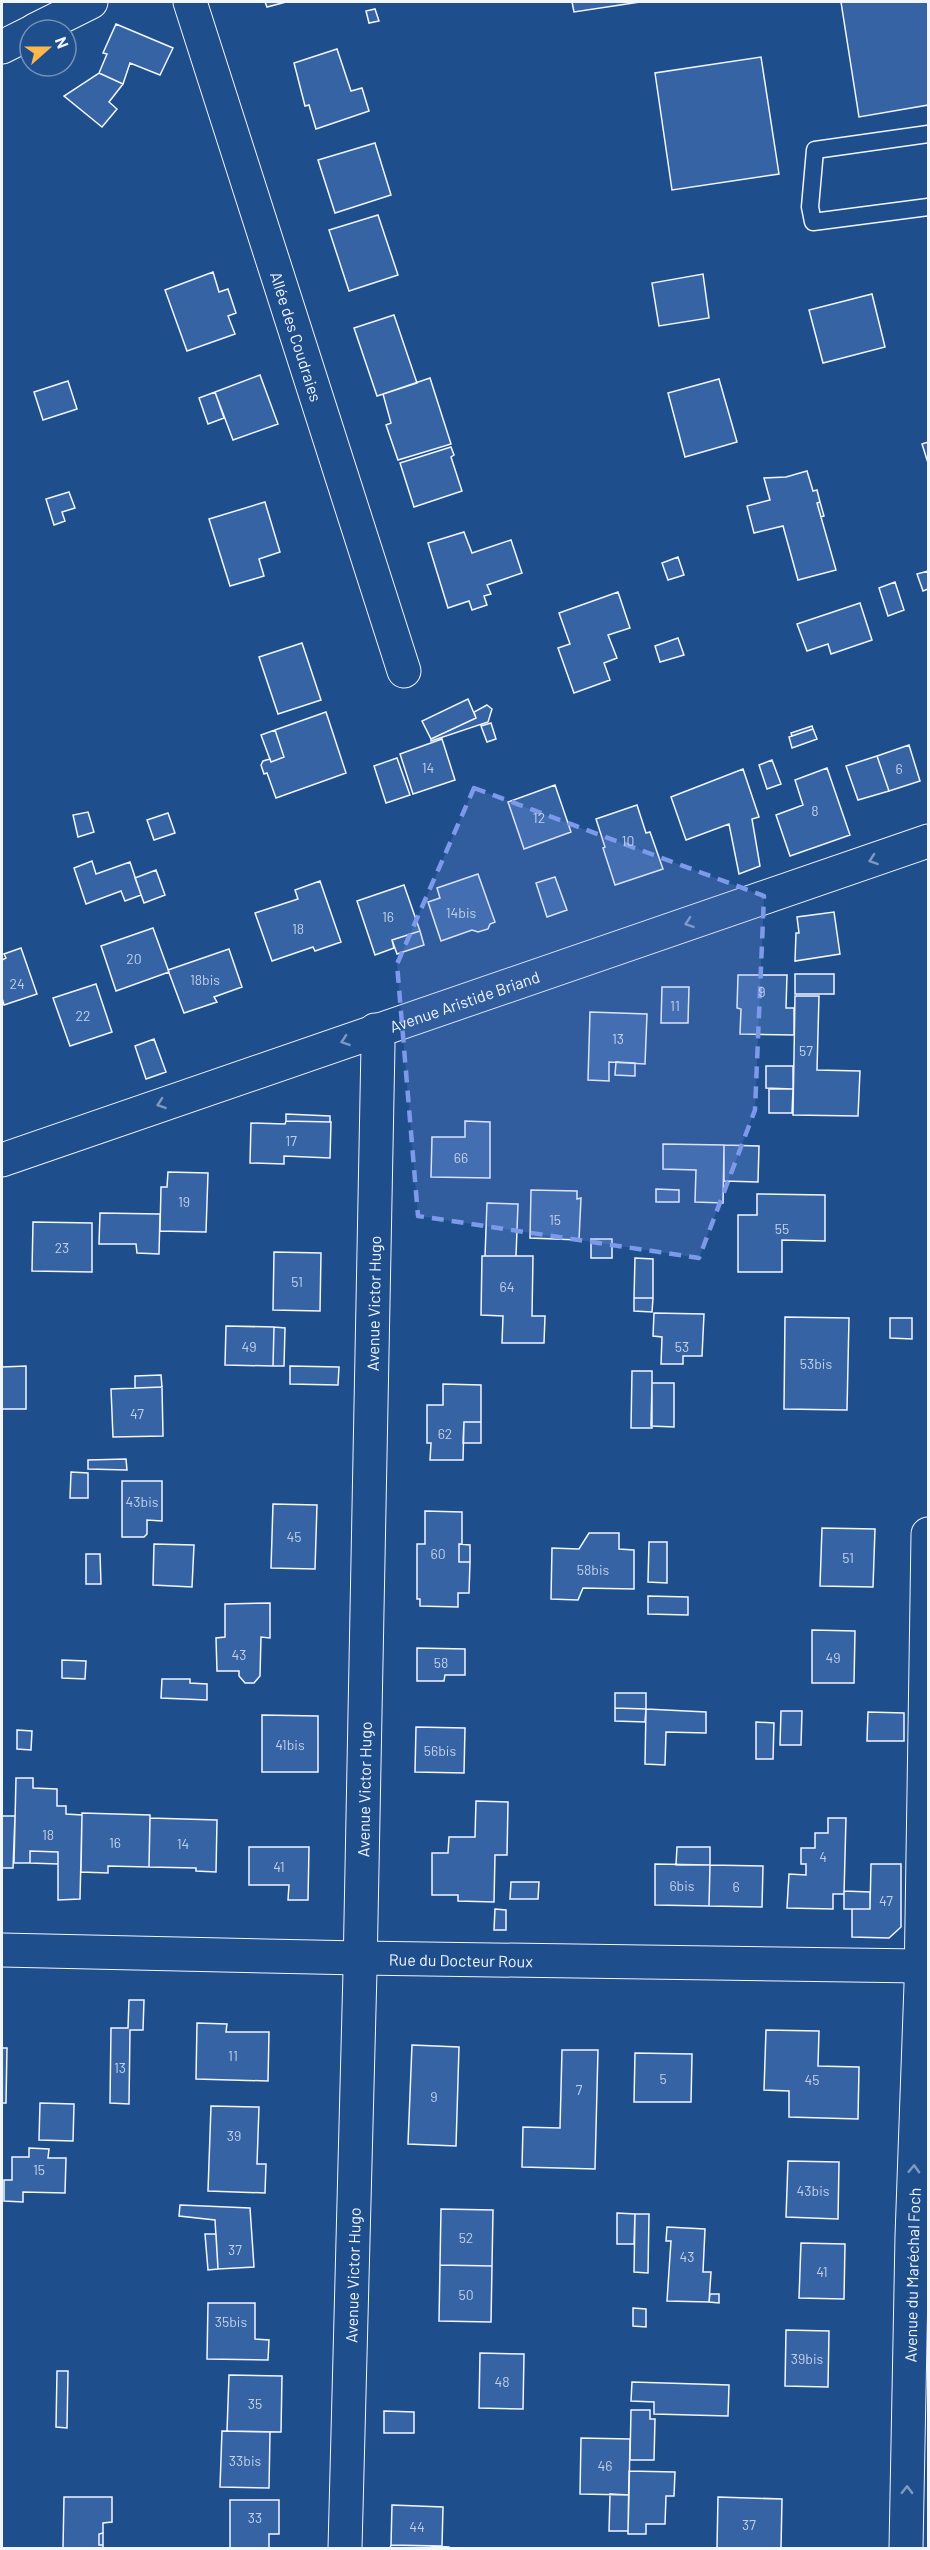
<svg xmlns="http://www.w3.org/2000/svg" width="930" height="2550" font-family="Barlow,sans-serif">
<rect width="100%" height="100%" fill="#1f4e8c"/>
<path fill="#3563a3" stroke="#f2f6ff" stroke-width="1.5" d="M265 2H286L267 7Z
M572 2H640L574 12Z
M841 2H928V105L859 117Z
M375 9 379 21 369 23 366 11Z
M116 24 173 48 160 75 130 63 123 84 99 73 107 54 103 53Z
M337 49 351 91 362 88 369 111 316 129 309 105 305 106 294 63Z
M761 57 779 174 672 190 655 73Z
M99 73 123 84 109 102 117 109 102 127 64 96Z
M375 143 391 195 335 213 318 160Z
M378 215 398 275 349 291 329 230Z
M213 272 219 292 228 289 236 313 228 316 235 334 187 351 165 290Z
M703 274 709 318 659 326 652 283Z
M872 294 885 347 823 363 809 310Z
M394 315 417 383 377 396 354 328Z
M260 375 278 424 233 440 215 392Z
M430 378 451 444 398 460 386 425 391 423 383 394Z
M719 379 737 442 685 457 668 393Z
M68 381 77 409 43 420 34 392Z
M215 392 224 418 208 424 199 398Z
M928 442V463L922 444Z
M451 447 454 455 451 457 462 491 414 507 400 463Z
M807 471 813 491 817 490 820 502 817 503 836 570 798 580 783 526 754 533 747 506 770 500 764 478 786 477Z
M69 492 75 508 62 512 65 521 54 525 46 499Z
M265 502 280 552 259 559 264 576 230 586 209 519Z
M820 502 824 516 821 517 817 503Z
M464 532 472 553 511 540 522 573 487 585 491 594 484 596 487 605 472 610 469 601 448 608 428 543Z
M678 557 684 575 668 580 662 563Z
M928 571V589L923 591 917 574Z
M895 582 904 610 888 616 879 588Z
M618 592 630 628 608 635 617 658 604 663 610 680 574 693 558 648 570 644 559 613Z
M860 603 872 640 831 654 828 644 807 651 797 624Z
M678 638 684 655 660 662 655 646Z
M302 643 321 700 278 714 259 657Z
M468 699 476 718 431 739 422 721Z
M487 705 492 709 488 722 431 741V739L476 718 474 712Z
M326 712 346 773 276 798 267 773 264 774 261 765 263 761 270 759 271 762 284 757 275 730Z
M491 723 496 739 487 742 481 726Z
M812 726 813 729 792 736 791 733Z
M813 729 817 739 792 748 789 737Z
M275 730 284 757 271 762 261 735Z
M442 739 455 780 413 794 400 754Z
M909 745 920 781 889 791 877 756Z
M877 756 889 791 858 800 846 766Z
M397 758 410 795 386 803 374 766Z
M772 760 781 784 767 789 759 765Z
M827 768 850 835 790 856 776 815 803 805 795 780Z
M743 769 759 817 752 819 760 866 739 874 729 824 686 840 671 797Z
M555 785 571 832 524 849 508 802Z
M637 805 646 833 650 832 663 869 615 885 603 848 605 847 596 819Z
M88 812 94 832 78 837 73 815Z
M168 813 175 833 154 840 147 820Z
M92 861 96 874 130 862 141 895 125 901 121 891 86 904 74 868Z
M156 870 165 895 144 903 135 878Z
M478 874 495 922 490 924 488 929 478 932 472 930 441 941 428 902 440 898 437 888Z
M555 877 567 910 547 917 536 883Z
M320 881 341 942 315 951 313 947 272 961 255 913 298 899 295 890Z
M404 885 420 931 392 940 394 948 375 955 357 901Z
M834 912 840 954 795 961 796 933H799L797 917Z
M153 928 169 972 116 991 101 946Z
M420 931 424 945 397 954 392 940Z
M21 948 37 994 4 1005 2 998V960L6 958 4 954Z
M229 949 242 987 214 997 217 1002 184 1013 168 970Z
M795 974H834V994H795Z
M738 975H787L786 1008H794V1035L740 1034 741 1009 737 1008Z
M96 984 112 1032 70 1046 53 998Z
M662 987H689L688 1023H661Z
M795 996H819L817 1070 860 1071 858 1116 793 1115Z
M590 1012 647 1014 645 1064 609 1062V1081L588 1080Z
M154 1039 166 1072 146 1079 135 1046Z
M616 1062 635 1063V1076L615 1075Z
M766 1066H793V1089L766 1088Z
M769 1089H793L792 1113H769Z
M286 1114 330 1116V1122L286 1121Z
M286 1121 331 1122 330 1158 284 1156V1164L250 1163 251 1123 285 1124Z
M465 1121 490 1122V1178L431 1177 432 1137H465Z
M663 1144 724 1145 723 1203 695 1202 696 1170 663 1169Z
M724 1145 759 1146 758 1182 724 1181Z
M168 1172 208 1173 206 1232 160 1231 161 1187H167Z
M656 1189 679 1190V1202H656Z
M531 1190 577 1191V1199L581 1198 579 1240 530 1238Z
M757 1194 825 1195V1241L782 1240V1272H738V1215H757Z
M487 1203 518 1204 516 1256H485Z
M100 1213 160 1214 159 1254 137 1253 136 1244H99Z
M33 1222 92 1223V1272L32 1271Z
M591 1239H612V1258H591Z
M274 1252 321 1253 320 1311 273 1310Z
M482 1256H533L532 1316H545L544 1343H502L503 1316 481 1315Z
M635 1258 653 1259V1298H634Z
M634 1298H653L652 1312 634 1311Z
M654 1313 704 1314 702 1356H683V1364H661L662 1337 653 1336Z
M785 1317 849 1318 847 1410 784 1409Z
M890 1318H912V1339L890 1338Z
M226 1326 274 1327 273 1366 225 1365Z
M274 1327 285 1328 284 1366H273Z
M26 1366V1409H2V1367Z
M290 1366 339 1367 338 1385 290 1384Z
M632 1371H652V1428H631Z
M161 1375 162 1387 135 1388V1376Z
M652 1383H674V1427L651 1426Z
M443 1384 481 1385V1422H464L463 1460H430L431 1443H427V1405H443Z
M162 1387 163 1436 113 1437 111 1389Z
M464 1422H481V1443H463Z
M126 1459 127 1470 88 1469V1460Z
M71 1472 88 1473V1498H70Z
M122 1481H162V1521L147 1520V1534L144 1537H122Z
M273 1504 317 1505 315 1569 271 1568Z
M425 1511 462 1512V1544H459V1562H470L469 1593H458V1607L420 1606V1599H417V1544H425Z
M822 1528 875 1529 873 1587 820 1586Z
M589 1533H619V1549L634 1550V1589L583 1588 578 1600 551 1599 552 1548 579 1549Z
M649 1542H667V1583L648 1582Z
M154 1544 194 1545 192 1587 153 1585Z
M459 1544 470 1545V1562H459Z
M86 1554H100L101 1584H86Z
M648 1596 688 1597V1615L648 1614Z
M270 1603V1638L261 1637 260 1676 254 1683H245L239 1676V1671H217L216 1638 225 1637V1604Z
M812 1630 855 1631 854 1683H812Z
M417 1648 465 1649V1675H445L444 1681H417Z
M62 1660 86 1661 85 1679 62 1678Z
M162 1679H190V1683L207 1684V1700L161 1698Z
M615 1693H646V1709L615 1708Z
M615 1708 646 1709 645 1722 615 1721Z
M646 1709 706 1712V1733L666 1732 665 1765 645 1764Z
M781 1711H802L801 1745H780Z
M868 1712 904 1713V1741H867Z
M262 1715 318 1716V1772H262Z
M756 1722 774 1723 773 1759H756Z
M416 1727 465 1728 464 1773 415 1772Z
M17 1730 32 1731 31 1750 17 1749Z
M16 1778H33V1788L57 1789V1806H66V1814L82 1815 80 1899 58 1900V1852L30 1851V1863H14Z
M476 1801 508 1802 507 1855H495L494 1902 458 1901V1895H432V1853H448L449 1837H475Z
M82 1813 150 1815 149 1867 108 1866V1873L81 1872Z
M2 1816H15L13 1868H2Z
M150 1818 217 1820 216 1872 196 1871V1868L149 1867Z
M828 1818H846L844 1894H833V1909L787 1908 789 1874 806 1875V1864H801V1848H815V1833H828Z
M249 1847H309L308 1900H288L289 1885H249Z
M677 1847H710V1865H676Z
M30 1851 58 1852V1864L30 1863Z
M655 1864 710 1865 709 1906 655 1905Z
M871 1864H901V1927L889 1938 852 1937V1909H870Z
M710 1865 763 1866 762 1907 709 1906Z
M511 1882H539L538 1899H510Z
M844 1891 870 1892V1909H844Z
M495 1909 506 1910V1930H494Z
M129 2000H144L143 2030H130L129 2104 110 2103 111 2028H128Z
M197 2023 227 2024 226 2032H269L268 2081 196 2079Z
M766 2030 819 2031 818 2066 859 2067 858 2119 789 2117V2091L764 2090Z
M412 2045 459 2047 456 2146 408 2144Z
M2 2048H7L6 2103H2Z
M562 2050H598L595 2169 522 2167 523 2127 560 2128Z
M635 2053 692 2054 691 2102H634Z
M40 2103 74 2104 73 2141 39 2140Z
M211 2106 259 2107 257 2164H266L265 2193 208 2191Z
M29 2148 49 2149 48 2158H66L65 2193 23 2192V2202L4 2201V2180H12V2157H29Z
M788 2161 839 2162 838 2219 786 2217Z
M180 2205 250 2208 254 2267 218 2269 215 2220 179 2216Z
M441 2209 493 2210 492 2266 440 2265Z
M617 2213 635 2214 634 2244H617Z
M635 2214H649L648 2273 634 2272Z
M667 2227 705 2229 703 2272H711L709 2302 667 2301 671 2241H666Z
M205 2234H216L218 2269 208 2270Z
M801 2243 845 2244 844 2299 799 2298Z
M440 2265 492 2266 491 2322 439 2321Z
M710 2294H719V2303L709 2302Z
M208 2303H255V2339L269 2340 268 2360 207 2359Z
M633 2308 646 2309V2327L633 2326Z
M786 2330 829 2331 828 2387 785 2386Z
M480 2353 524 2354 523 2409 479 2408Z
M57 2371H68L67 2428 56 2427Z
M229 2375 282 2376 281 2432 227 2431Z
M632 2382 729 2385 728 2416 654 2414V2402L631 2401Z
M631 2410H650V2419H655L654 2460H630Z
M384 2411 414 2412V2433H384Z
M222 2431 270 2432 269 2488 220 2487Z
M581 2438 630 2439 629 2495 580 2494Z
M629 2471 675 2472 674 2496H666L665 2524H646V2534H628Z
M610 2494 629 2495 628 2531H609Z
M64 2497H112V2522L103 2523V2533L99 2534V2545H103V2548H63Z
M718 2497 782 2499 781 2548H717Z
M230 2500H279V2534H269V2548H230Z
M392 2505 443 2507 442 2546 391 2545Z
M103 2533V2545H99V2534Z
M391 2545 432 2546V2548H390Z
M432 2546 449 2547V2548H432Z"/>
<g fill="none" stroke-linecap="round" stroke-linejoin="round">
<g stroke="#f2f6ff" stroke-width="19">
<path id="lane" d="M928 134 815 150 810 207 813 222 928 207"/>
</g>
<g stroke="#f2f6ff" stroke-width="35">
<g id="street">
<path id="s1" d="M190 2 404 671"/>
<path d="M35 30 91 2"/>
<path d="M2 47 30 33"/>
<path id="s2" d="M2 1160 928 841"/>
<path id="s3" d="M2 1950 360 1958 920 1966"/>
<path id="s4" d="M345 2548 360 1971 378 1045 375 1030"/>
<path id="s5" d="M906 2548 912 2236 921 1984 928 1534"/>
</g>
</g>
<use href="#lane" stroke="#1f4e8c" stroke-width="16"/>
<use href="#street" stroke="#1f4e8c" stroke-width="33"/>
</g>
<defs><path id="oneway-chevron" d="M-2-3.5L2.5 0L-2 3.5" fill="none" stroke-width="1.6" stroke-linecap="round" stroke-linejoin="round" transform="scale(1.5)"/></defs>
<g stroke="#7e9ac0">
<use href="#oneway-chevron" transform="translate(873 860) rotate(161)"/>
<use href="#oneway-chevron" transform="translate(689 923) rotate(161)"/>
<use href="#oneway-chevron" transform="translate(345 1041) rotate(161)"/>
<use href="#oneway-chevron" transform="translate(161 1104) rotate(161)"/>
<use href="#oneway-chevron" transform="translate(914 2169) rotate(-88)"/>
<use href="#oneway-chevron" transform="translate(907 2490) rotate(-89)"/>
</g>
<path fill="#7d9aea" fill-opacity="0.2" stroke="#7d9aea" stroke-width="4.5" stroke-dasharray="12 8" stroke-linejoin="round" d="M474 788 764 896 755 1110 699 1258 418 1216 397 964Z"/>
<g text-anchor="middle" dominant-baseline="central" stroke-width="4.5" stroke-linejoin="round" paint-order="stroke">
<g font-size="14" fill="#c3d1e8">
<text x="428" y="767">14</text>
<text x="899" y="768">6</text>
<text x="815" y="810">8</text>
<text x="539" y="817">12</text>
<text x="628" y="840">10</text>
<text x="461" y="912">14bis</text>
<text x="388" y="916">16</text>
<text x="298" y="928">18</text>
<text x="134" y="958">20</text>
<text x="205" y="979">18bis</text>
<text x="17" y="983">24</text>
<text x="762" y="991">9</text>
<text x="675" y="1005">11</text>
<text x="83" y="1015">22</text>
<text x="618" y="1038">13</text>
<text x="806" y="1050">57</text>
<text x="291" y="1140">17</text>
<text x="461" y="1157">66</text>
<text x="184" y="1201">19</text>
<text x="555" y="1219">15</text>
<text x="782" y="1228">55</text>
<text x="62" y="1247">23</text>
<text x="297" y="1281">51</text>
<text x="507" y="1286">64</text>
<text x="249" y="1346">49</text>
<text x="682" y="1346">53</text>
<text x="816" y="1363">53bis</text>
<text x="137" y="1413">47</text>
<text x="445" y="1433">62</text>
<text x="142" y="1501">43bis</text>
<text x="294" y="1536">45</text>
<text x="438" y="1553">60</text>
<text x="848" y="1557">51</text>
<text x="593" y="1569">58bis</text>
<text x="239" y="1654">43</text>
<text x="833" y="1657">49</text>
<text x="441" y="1662">58</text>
<text x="290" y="1744">41bis</text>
<text x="440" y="1750">56bis</text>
<text x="48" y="1834">18</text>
<text x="115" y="1842">16</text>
<text x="183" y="1843">14</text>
<text x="823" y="1856">4</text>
<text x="279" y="1866">41</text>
<text x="682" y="1885">6bis</text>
<text x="736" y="1886">6</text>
<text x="886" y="1900">47</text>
<text x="233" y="2055">11</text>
<text x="120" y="2067">13</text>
<text x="663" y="2078">5</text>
<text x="812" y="2079">45</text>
<text x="579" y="2089">7</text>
<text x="434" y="2096">9</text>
<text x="234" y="2135">39</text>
<text x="39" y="2169">15</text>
<text x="813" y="2190">43bis</text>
<text x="466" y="2237">52</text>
<text x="235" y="2249">37</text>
<text x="687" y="2256">43</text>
<text x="822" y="2271">41</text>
<text x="466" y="2294">50</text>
<text x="231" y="2321">35bis</text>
<text x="807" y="2358">39bis</text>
<text x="502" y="2381">48</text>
<text x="255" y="2403">35</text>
<text x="245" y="2460">33bis</text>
<text x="605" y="2465">46</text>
<text x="255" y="2517">33</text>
<text x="749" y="2524">37</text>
<text x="417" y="2526">44</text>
</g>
<g font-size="16" fill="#f2f6ff" stroke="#1f4e8c">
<text stroke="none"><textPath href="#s1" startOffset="351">Allée des Coudraies</textPath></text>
<text stroke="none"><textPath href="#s2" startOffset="489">Avenue Aristide Briand</textPath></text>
<text stroke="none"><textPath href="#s4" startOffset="1245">Avenue Victor Hugo</textPath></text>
<text stroke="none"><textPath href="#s4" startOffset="759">Avenue Victor Hugo</textPath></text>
<text stroke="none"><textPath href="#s3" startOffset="459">Rue du Docteur Roux</textPath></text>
<text stroke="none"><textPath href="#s4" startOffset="273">Avenue Victor Hugo</textPath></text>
<text stroke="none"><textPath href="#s5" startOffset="273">Avenue du Maréchal Foch</textPath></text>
</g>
</g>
<rect width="930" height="2550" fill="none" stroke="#f2f6ff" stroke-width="6"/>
<g transform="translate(48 48) rotate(69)"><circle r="28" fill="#1f4e8c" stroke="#7391ba" stroke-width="1.5"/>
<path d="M0-4.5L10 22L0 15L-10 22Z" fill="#ffb74d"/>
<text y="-9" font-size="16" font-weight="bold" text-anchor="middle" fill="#f2f6ff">N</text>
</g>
</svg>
